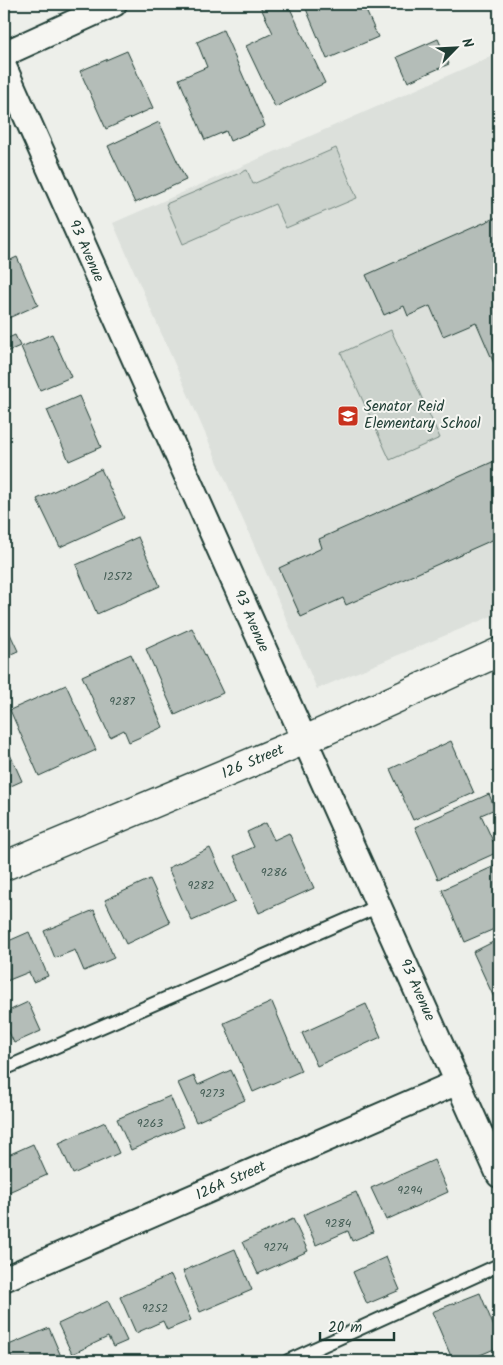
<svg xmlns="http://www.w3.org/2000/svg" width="503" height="1365" font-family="Kalam,sans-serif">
<rect width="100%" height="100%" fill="#edefea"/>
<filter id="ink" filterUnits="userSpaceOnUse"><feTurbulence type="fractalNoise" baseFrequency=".02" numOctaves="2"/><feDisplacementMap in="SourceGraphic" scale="10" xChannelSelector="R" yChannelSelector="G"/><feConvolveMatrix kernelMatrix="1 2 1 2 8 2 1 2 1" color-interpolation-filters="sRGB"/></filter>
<g filter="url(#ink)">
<path fill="#dce0db" d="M499 53V613L317 689 113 223Z"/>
<path fill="#cbd2cc" stroke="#758880" d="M336 148 357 198 286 228 275 204 183 244 166 204 247 170 253 184Z
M391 330 440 438 390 460 341 353Z"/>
<path fill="#b4bdb8" stroke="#1f3d34" d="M259 4H288L325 83 275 107 246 46 273 33Z
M304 4H363L378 37 327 59Z
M223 30 265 126 230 141 226 131 205 140 179 79 207 67 197 42Z
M438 39 449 64 408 82 397 57Z
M127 51 153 108 106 129 80 71Z
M159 122 186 180 135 203 108 146Z
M499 216V375L476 322 443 336 430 306 408 316 404 306 384 315 366 275Z
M17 257 38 305 4 320V263Z
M52 334 71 377 40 390 21 347Z
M15 335 20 346 4 353V340Z
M79 396 101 447 69 461 47 410Z
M499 459V537L346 605 343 598 301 617 279 568 322 548 319 539Z
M101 469 124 518 60 547 37 499Z
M138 537 160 586 97 614 76 565Z
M5 623 18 651 4 657V624Z
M192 628 223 693 175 715 146 649Z
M131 654 163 727 129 742 124 730 110 737 82 676Z
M66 685 96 750 39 776 10 710Z
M451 741 474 793 413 820 390 769Z
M8 750 22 781 4 789V752Z
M489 794 495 809 481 815 498 852 438 879 415 827Z
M266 823 274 840 289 833 314 888 259 913 234 856 254 847 247 832Z
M210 848 235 902 192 921 168 868Z
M499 864V927L464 942 442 890Z
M150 879 170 923 126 944 105 900Z
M94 910 114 958 84 971 75 950 55 958 44 931Z
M29 932 48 976 33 982 29 972 4 982V943Z
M499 939V1001L496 1002 473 952Z
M28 1002 41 1031 14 1043 4 1021V1013Z
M272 1002 301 1071 253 1092 224 1023Z
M366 1004 381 1037 317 1066 302 1033Z
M231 1070 245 1100 196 1122 178 1083 194 1076 198 1085Z
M170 1096 183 1127 131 1150 117 1119Z
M105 1122 119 1153 73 1174 59 1143Z
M33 1144 47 1175 4 1194V1150L6 1156Z
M434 1160 448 1192 386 1220 371 1188Z
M356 1192 373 1232 352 1241 348 1231 316 1245 303 1215Z
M293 1219 308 1251 258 1274 243 1242Z
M235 1249 252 1290 200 1312 183 1271Z
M386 1257 400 1290 367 1304 353 1272Z
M171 1275 191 1320 167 1330 163 1321 136 1333 120 1297Z
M480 1293 499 1339V1347L466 1361H453L432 1312Z
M108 1301 127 1341 113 1347 108 1337 72 1354 58 1324Z
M49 1328 63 1361H4V1347Z
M413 1354 415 1361H395Z"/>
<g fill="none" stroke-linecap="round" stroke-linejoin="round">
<g stroke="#1f3d34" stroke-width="16">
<path id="lane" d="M4 1069 379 906
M288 1361 499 1265"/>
</g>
<g stroke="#1f3d34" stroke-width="28">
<path id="street" d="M4 54 114 4
M4 67 499 1175
M4 1279 458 1082"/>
</g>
<g stroke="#1f3d34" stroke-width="31">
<path id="secondary" d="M4 866 305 740 499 652"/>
</g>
<use href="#lane" stroke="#f6f6f2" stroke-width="12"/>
<use href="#street" stroke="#f6f6f2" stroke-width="24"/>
<use href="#secondary" stroke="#f6f6f2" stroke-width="28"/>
</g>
</g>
<defs>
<g id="school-square" transform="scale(1.125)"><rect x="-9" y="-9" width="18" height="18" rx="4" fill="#c8321e" stroke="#f6f6f2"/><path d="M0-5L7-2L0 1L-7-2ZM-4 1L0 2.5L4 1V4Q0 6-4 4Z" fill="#fff"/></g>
</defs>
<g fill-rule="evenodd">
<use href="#school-square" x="348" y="416"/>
</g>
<g text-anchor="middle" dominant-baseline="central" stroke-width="4" stroke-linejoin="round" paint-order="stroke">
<g font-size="12" fill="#445d55">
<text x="118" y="576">12572</text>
<text x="122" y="701">9287</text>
<text x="274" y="872">9286</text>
<text x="201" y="885">9282</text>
<text x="212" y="1093">9273</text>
<text x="150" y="1123">9263</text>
<text x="410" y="1190">9294</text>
<text x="338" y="1223">9284</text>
<text x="276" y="1247">9274</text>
<text x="155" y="1308">9252</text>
</g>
<g font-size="15" fill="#1f3d34" stroke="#f6f6f2">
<text transform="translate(86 251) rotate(66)">93 Avenue</text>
<text transform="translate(251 621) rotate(66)">93 Avenue</text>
<text transform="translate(253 762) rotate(-23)">126 Street</text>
<text transform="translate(417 990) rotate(66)">93 Avenue</text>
<text transform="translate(231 1181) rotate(-24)">126A Street</text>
</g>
<g font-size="15" fill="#1f3d34" stroke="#f6f6f2" text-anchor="start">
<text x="364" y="407">Senator Reid<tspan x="364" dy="17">Elementary School</tspan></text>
</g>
</g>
<rect width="503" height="1365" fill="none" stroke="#f6f6f2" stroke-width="20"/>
<rect x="10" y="10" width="483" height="1345" fill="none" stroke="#1f3d34" stroke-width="2" filter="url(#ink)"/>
<g transform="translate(456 48) rotate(66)" stroke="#f6f6f2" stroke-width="4" paint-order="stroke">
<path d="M0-4L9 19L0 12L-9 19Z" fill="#1f3d34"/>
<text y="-8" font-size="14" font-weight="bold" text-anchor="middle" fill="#1f3d34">N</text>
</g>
<path d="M320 1332v8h74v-8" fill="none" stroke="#1f3d34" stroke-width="2.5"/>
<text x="328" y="1332" font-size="15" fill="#1f3d34" stroke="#f6f6f2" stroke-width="4" paint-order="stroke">20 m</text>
</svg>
